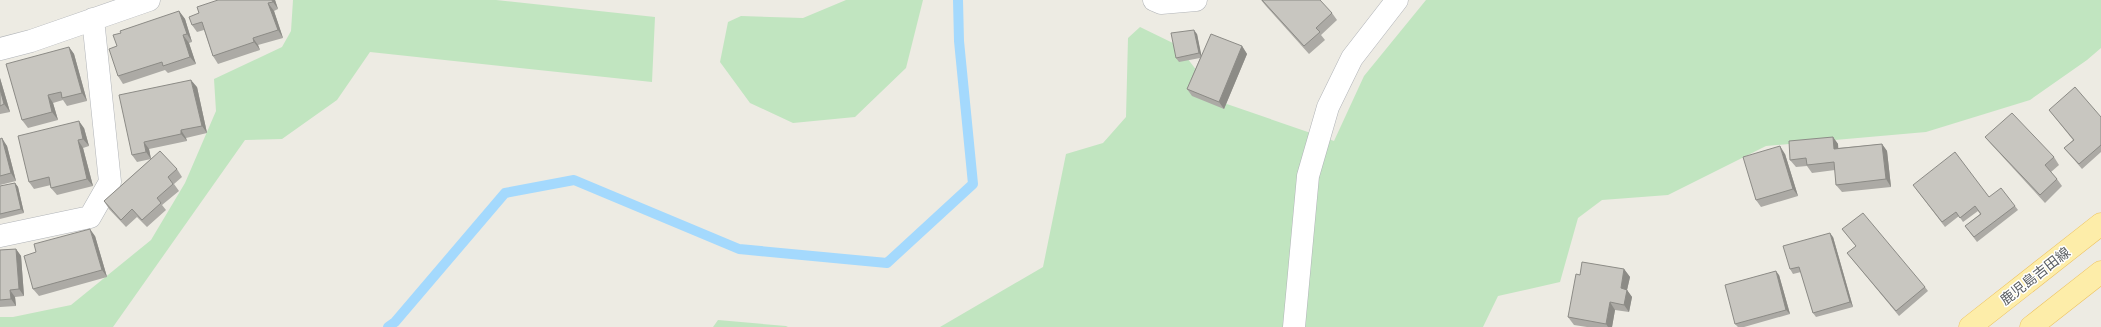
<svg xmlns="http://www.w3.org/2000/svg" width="2101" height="327" font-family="Jost,'Noto Sans JP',sans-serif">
<rect width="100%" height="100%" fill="#edebe3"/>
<path fill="#c1e5c0" d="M293 0H496L655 17 652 82 370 52 337 100 282 139 245 140 113 327H0V317H13L71 305 151 240 185 183 216 111 214 79 282 47 291 31Z
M846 0H923L906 68 855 117 793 123 750 103 720 62 728 22 741 16 803 18Z
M1426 0H2101V48L2087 60 2030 100 1926 132 1766 146 1668 195 1602 200 1578 218 1560 282 1498 296 1483 327H940L1043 267 1066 154 1103 143 1126 117 1128 38 1140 27 1177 45 1221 102 1334 141 1364 76Z
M718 320 786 326 788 327H713Z"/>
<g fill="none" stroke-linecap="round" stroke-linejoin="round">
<path stroke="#a4d9fd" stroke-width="10" d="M388 327 395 322 505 193 574 180 739 249 887 263 973 184 959 41 958 0"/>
<g stroke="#b1b4b8" stroke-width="23">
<path id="minor" d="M1154 0 1161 3 1196 0
M0 49 31 41 149 0
M0 236 90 217 110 182 93 19
M1294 327 1308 176 1328 107 1352 58 1397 0"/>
</g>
<g stroke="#edc05c" stroke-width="23">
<path id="major" d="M1970 327 2101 224
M2031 327 2101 272"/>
</g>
<use href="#minor" stroke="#fff" stroke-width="22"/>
<use href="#major" stroke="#fdeda9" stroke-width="22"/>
</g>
<path fill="#acaaa5" d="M218 0H275L278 9 274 11 283 38 258 45 260 50 218 64 213 56 204 30 197 32 192 25 199 13Z
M1261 0 1332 13 1337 20 1321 35 1325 40 1309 54 1266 6Z
M179 11 185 19 192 42 189 43 196 64 168 73 165 70 123 84 118 76 117 46 121 33Z
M1197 34 1201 56 1242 46 1247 54 1224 109 1192 96 1187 89 1200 58 1179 62 1176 58Z
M69 47 74 54 87 101 67 106 63 100 53 103 58 120 28 128 22 120Z
M0 78 10 112 0 114Z
M197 87 207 133 186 138 187 141 149 149 151 159 177 169 182 177 174 184 179 191 162 205 166 210 147 227 137 217 126 227 109 209 104 201 151 159 137 162 132 155Z
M2049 110 2101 117V152L2082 169 2064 148 2073 140Z
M84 128 89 146 83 148 93 186 57 195 51 188V185L34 189 29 182Z
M1833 137 1838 144V148L1882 144 1887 151 1891 187 1842 192 1836 185 1835 170 1812 173 1807 166 1796 167 1790 160Z
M1985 137 2054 157 2059 165 2051 172 2057 179 2062 186 2045 203 1991 144Z
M0 139 7 146 16 181 0 185Z
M1785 154 1798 196 1761 207 1756 200Z
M15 183 18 187 24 213 0 219V186Z
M1916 189 1989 197 2015 206 2018 210 1977 242 1965 226 1980 214 1978 211 1963 222 1959 216 1945 227Z
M1842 229 1925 287 1928 291 1899 316 1847 253 1856 246Z
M95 236 107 277 39 296 33 289Z
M1833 237 1853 307 1816 317 1813 313 1801 272 1793 274 1790 269Z
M16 249 21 256 24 296 15 297 16 306 0 307V250Z
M1624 269 1630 277 1627 290 1632 297 1629 312 1615 310 1612 327H1587L1574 325 1568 317 1580 275Z
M1779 275 1790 314 1744 327H1738L1735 324Z"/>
<path fill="#8c8b86" d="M272 0H275L278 9 273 2Z
M268 3 274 11 283 38 278 30Z
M179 11 185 19 192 42 187 34Z
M1194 30 1197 34 1202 58 1199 53Z
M183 35 189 43 196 64 190 57Z
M253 38 258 45 260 50 254 42Z
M1242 46 1247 54 1224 109 1219 102Z
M69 47 74 54 87 101 82 93Z
M0 78 10 112 4 104 0 89Z
M191 80 197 87 207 133 202 126Z
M48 95 53 103 58 120 52 112Z
M79 121 84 128 89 146 83 139Z
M181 130 186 138 187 141 181 134Z
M1833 137 1838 144 1839 156 1834 149Z
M2 138 7 146 16 181 11 173Z
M78 140 83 148 93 186 87 179Z
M144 142 149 149 151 159 146 152Z
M1882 144 1887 151 1891 187 1886 179Z
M1780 146 1785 154 1798 196 1793 189Z
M15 183 18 187 24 213 21 209Z
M90 229 95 236 107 277 102 270Z
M1830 233 1833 237 1853 307 1850 302Z
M16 249 21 256 24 296 19 289Z
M1624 269 1630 277 1627 290 1632 297 1629 312 1624 305 1621 288Z
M1776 271 1779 275 1790 314 1786 310Z
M10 290 15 297 16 306 11 299Z
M1610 302 1615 310 1612 327H1608L1606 324Z"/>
<path fill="#c8c6c0" stroke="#8c8b86" d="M218 0H272L273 2 268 3 278 30 253 38 254 42 213 56 202 22 192 25 189 17 199 13 197 7Z
M1262 0H1320L1332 13 1316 28 1320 32 1304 46Z
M179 11 187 34 183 35 190 57 163 66 162 62 118 76 109 49 117 46 113 35 121 33 120 31Z
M1194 30 1199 53 1176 58 1171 33Z
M1211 34 1242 46 1219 102 1187 89Z
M69 47 82 93 62 98 61 92 48 95 52 112 22 120 6 64Z
M191 80 202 126 181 130V134L144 142 146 152 132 155 119 95Z
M2075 87 2101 117V145L2079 164 2064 148 2074 140 2049 110Z
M0 89 4 104 0 106Z
M2012 113 2054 157 2045 165 2057 179 2040 195 1985 137Z
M79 121 83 139 78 140 87 179 51 188 49 177 29 182 18 136Z
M1833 137 1834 149 1882 144 1886 179 1836 185 1834 162 1807 165 1806 158 1790 160 1789 141Z
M2 138 11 173 0 176V139Z
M1780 146 1793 189 1756 200 1743 157Z
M160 151 177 169 168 177 173 184 157 198 161 203 142 220 132 209 121 220 104 201Z
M1955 152 1989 197 2001 188 2015 206 1974 237 1965 226 1981 214 1975 206 1960 218 1956 212 1942 222 1913 185Z
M15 183 21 209 0 214V186Z
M1863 213 1925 287 1896 311 1847 253 1856 246 1842 229Z
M90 229 102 270 33 289 24 256 36 252 34 244Z
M1830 233 1850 302 1813 313 1799 267 1790 269 1783 246Z
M16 249 19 289 10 290 11 299 0 300V250Z
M1582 262 1624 269 1621 288 1627 290 1624 305 1610 302 1606 324 1568 317 1576 274 1580 275Z
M1776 271 1786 310 1735 324 1725 285Z"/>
<g text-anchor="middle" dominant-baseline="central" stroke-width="3" stroke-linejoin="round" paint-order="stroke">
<g font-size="14" fill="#5b5f63" stroke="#fff">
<text transform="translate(2035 276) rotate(-38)">鹿児島吉田線</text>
</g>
</g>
</svg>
